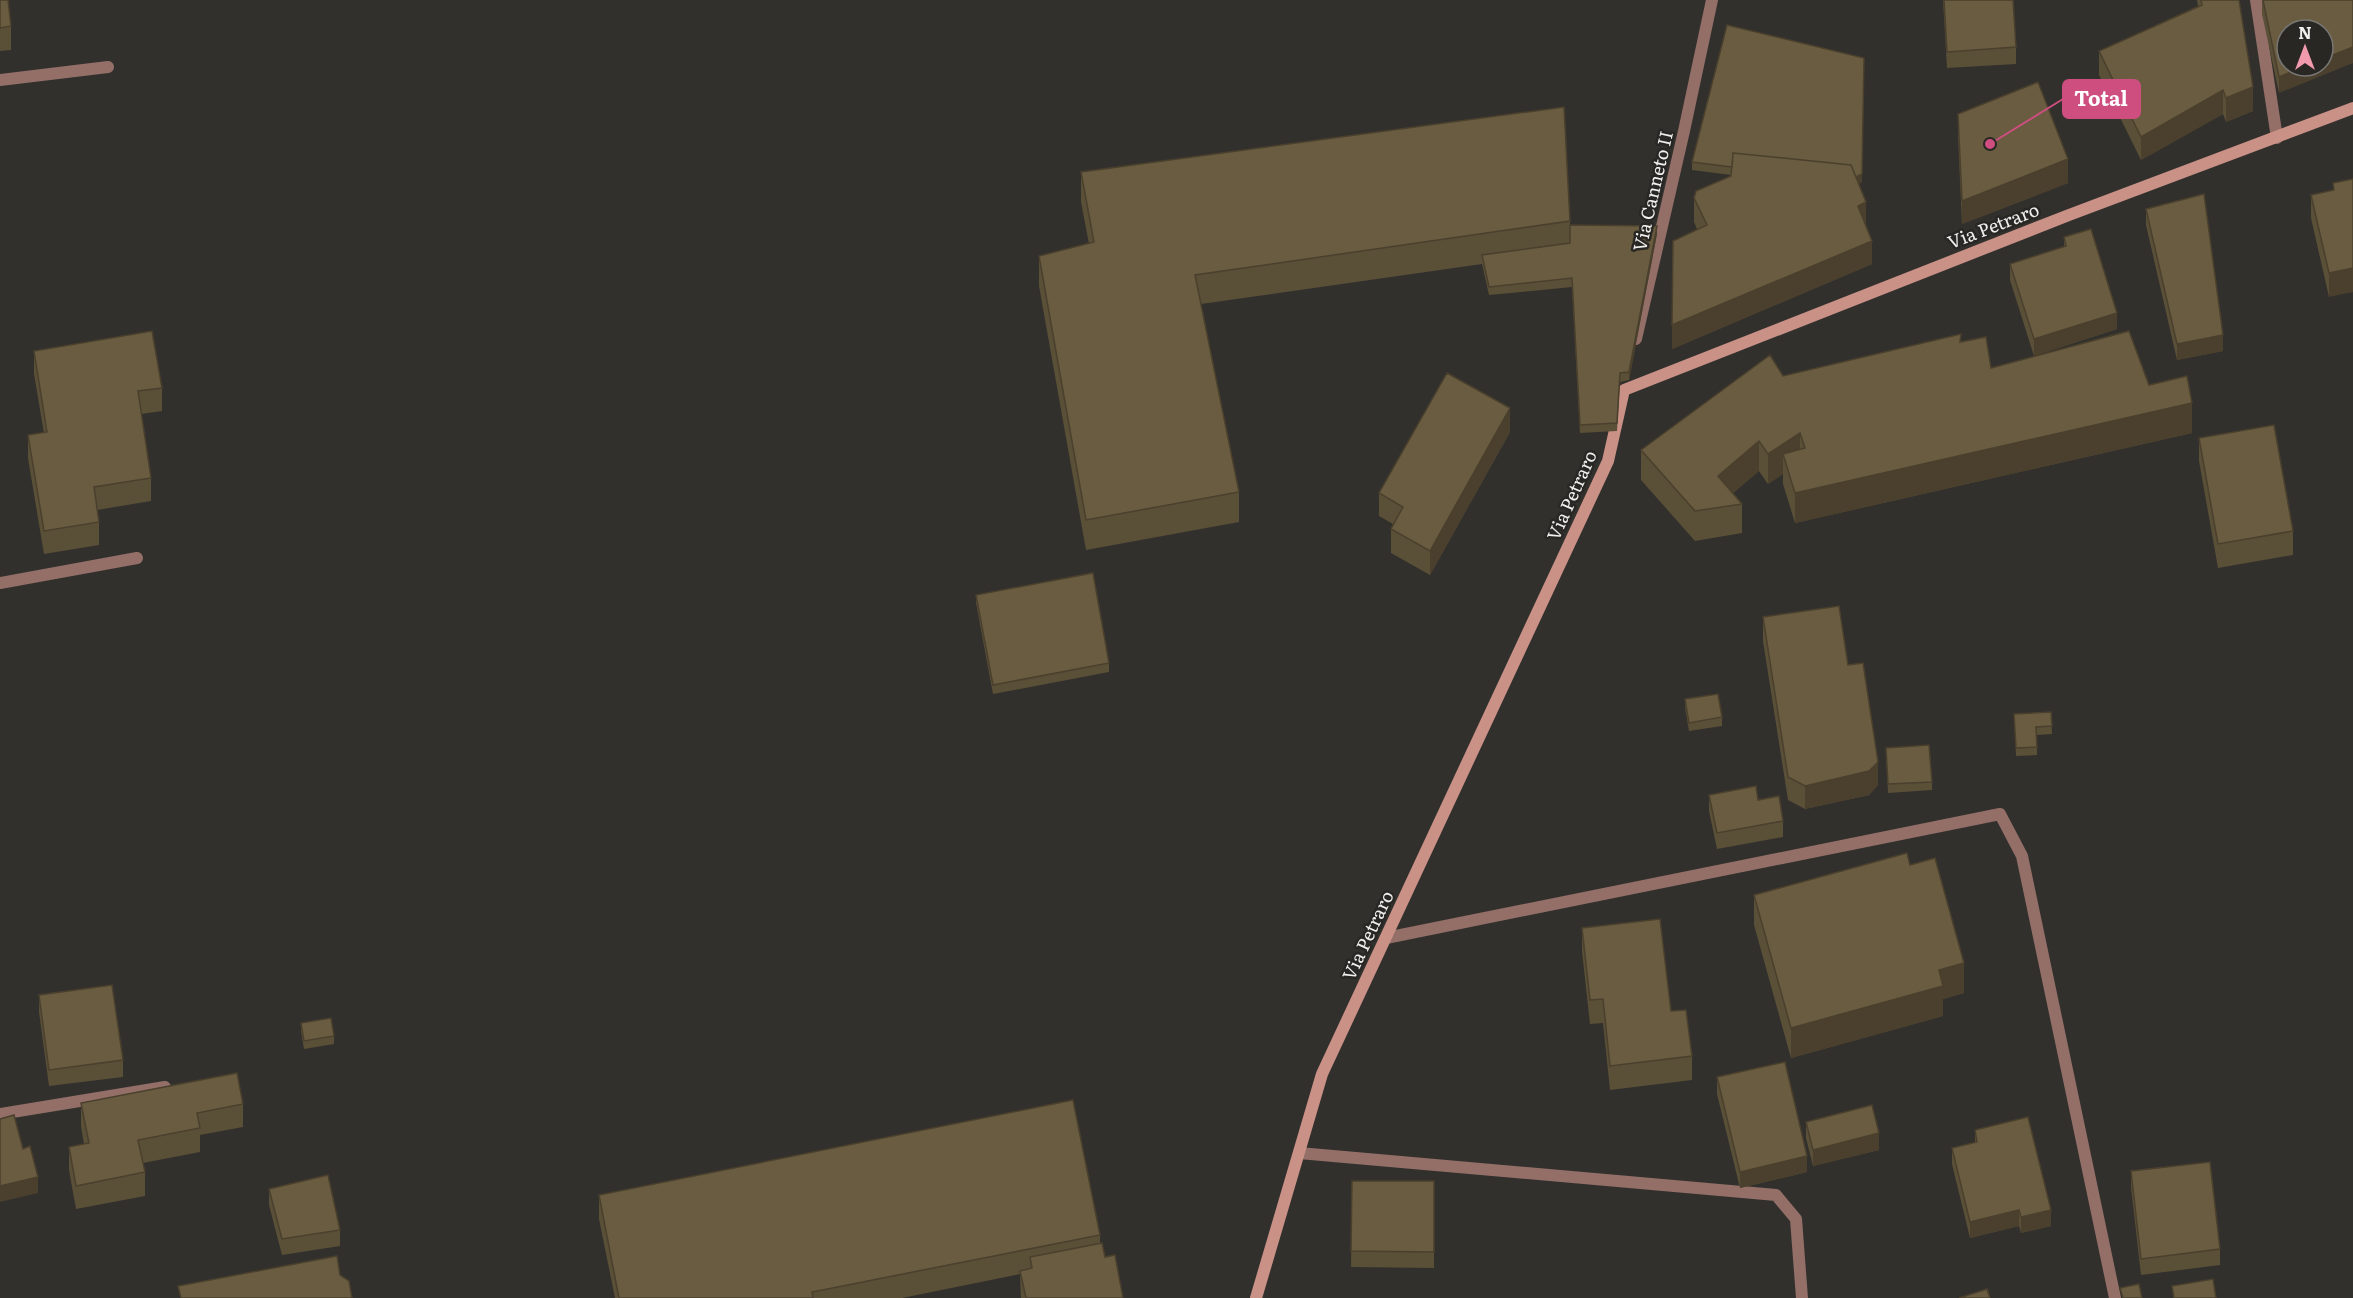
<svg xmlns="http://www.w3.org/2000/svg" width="2353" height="1298" font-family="Literata,serif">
<rect width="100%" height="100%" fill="#32302d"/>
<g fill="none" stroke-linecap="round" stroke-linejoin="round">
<path stroke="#936f68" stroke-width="12" d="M2256 0 2277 138
M0 80 108 67
M0 583 137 558
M0 1114 165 1087
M1299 1153 1776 1195 1796 1219 1802 1298"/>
<path stroke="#936f68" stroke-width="12" d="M1636 339 1684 131 1712 0
M1386 938 2000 814 2022 856 2115 1298"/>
<path stroke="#ca9187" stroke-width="12" d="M1256 1298 1322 1074 1608 461 1624 390 2069 215 2353 108"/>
</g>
<path fill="#5a4f37" d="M0 0 11 26V50L0 51Z
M1943 0H2013L2016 47V64L1947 68Z
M2197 0H2239L2253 111 2226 122 2223 114 2141 160 2099 75V51L2198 6Z
M2262 0H2353L2279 93 2262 14Z
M1958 114 2068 183 1962 224 1958 137Z
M1692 162 1862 182 1859 184 1872 264 1672 349 1697 229 1694 222V198L1731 176V175L1692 170Z
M1081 172 1570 221V225L1657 234 1629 380 1620 382 1617 431 1580 433 1572 287 1489 295 1482 264 1201 304 1239 492V522L1086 550 1039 286V256L1089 244 1081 202Z
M2353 179 2329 297 2311 218V195L2333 190V183Z
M2146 209 2223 351 2177 360 2146 225Z
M2064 237 2117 329 2034 356 2010 280V264L2064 247Z
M1961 341 1991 368 2149 385 2192 433 1795 523 1783 484V474L1768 484 1759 471 1733 493 1742 504V533L1695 541 1641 480V450L1783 376Z
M34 351 162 388V411L141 414 151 478V501L97 510 99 522V545L44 554 28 458V435L44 433 34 374Z
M1510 432 1430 575 1391 553V529L1393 524 1379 516V493Z
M2199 438 2293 531V555L2218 568 2199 461Z
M976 595 1109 663V672L993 694 976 603Z
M1763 617 1848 665 1878 785 1869 795 1805 809 1788 800 1763 641Z
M1685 699 1722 717V726L1689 731 1685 707Z
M2051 712 2052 734 2037 735V755L2016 756 2014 714Z
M1886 748 1932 782V790L1888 793Z
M1709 795 1758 800 1783 821V837L1717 849 1709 811Z
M1910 865 1964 993 1943 999V1016L1791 1058 1754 925V895Z
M1582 928 1671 1011 1692 1056V1080L1610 1090 1603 1023 1590 1024 1582 951Z
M39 995 123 1060V1077L49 1086 39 1012Z
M301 1023 334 1036V1044L304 1049 301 1031Z
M1717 1077 1807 1172 1740 1188 1717 1094Z
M81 1103 243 1104V1127L200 1135V1152L143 1163 145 1172V1196L76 1209 69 1170V1147L84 1144 81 1126Z
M1806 1122 1879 1150 1813 1166 1806 1138Z
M1975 1130 2051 1226 2021 1233 2019 1226 1970 1238 1952 1164V1148L1975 1142Z
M2131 1171 2220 1249V1265L2141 1275 2131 1187Z
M1352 1181H1434V1268L1351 1267Z
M269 1189 340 1230V1246L282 1255 269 1205Z
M599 1195 1100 1235V1243L1123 1298H1021L1020 1274 902 1298H615L599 1219Z"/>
<path fill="#4a402d" d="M2353 47V63L2279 93V77L2305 66H2323V59Z
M1864 58 1862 182 1851 189Z
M2253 87V111L2226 122V98Z
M2223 90V114L2141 160V137Z
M2068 159V183L1962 224V201Z
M1866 202V226L1858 206Z
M1657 226V234L1629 380V372Z
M1872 241V264L1672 349V325Z
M2353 268V292L2329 297V273Z
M2117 313V329L2034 356V339Z
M2223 335V351L2177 360V344Z
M2192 403V433L1795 523V493Z
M1510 408V432L1430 575V551Z
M1800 433V463L1783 454V474L1768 484V454Z
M1759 441V471L1718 505V476Z
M1878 762V785L1869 795 1805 809V786Z
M1964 963V993L1943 999V1016L1791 1058V1028L1939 970Z
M1879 1133V1150L1813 1166V1150Z
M1807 1156V1172L1740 1188V1172Z
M38 1177V1193L0 1202V1186Z
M2019 1210V1226L1970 1238V1222Z
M2051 1210V1226L2021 1233V1217Z"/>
<path fill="#695c40" stroke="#4a402d" stroke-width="1.5" d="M0 0H8L11 26 0 28Z
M1944 0H2013L2016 47 1947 52Z
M2201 0H2239L2253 87 2226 98 2223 90 2141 137 2099 51 2202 5Z
M2263 0H2353V47L2323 59V30H2287V66H2305L2279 77Z
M1727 25 1864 58 1862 174 1856 177 1851 165 1733 153 1732 167 1692 162Z
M2038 82 2068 159 1962 201 1958 114Z
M1564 107 1570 221 1195 275 1239 492 1086 520 1039 256 1094 242 1081 172Z
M1733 153 1851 165 1866 202 1858 206 1872 241 1672 325 1673 241 1707 225 1694 198 1696 191 1731 176Z
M2353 179V268L2329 273 2311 195 2334 190 2333 183Z
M2204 194 2223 335 2177 344 2146 209Z
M1570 225 1657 226 1629 372 1620 373 1617 423 1580 425 1572 278 1489 287 1482 255 1570 243Z
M2091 229 2117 313 2034 339 2010 264 2066 246 2064 237Z
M152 331 162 388 138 391 151 478 94 487 99 522 44 531 28 435 47 432 34 351Z
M2129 331 2149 385 2187 376 2192 403 1795 493 1783 454 1805 448 1800 433 1768 454 1759 441 1718 476 1742 504 1695 511 1641 450 1770 355 1783 376 1961 334 1960 342 1986 337 1991 368Z
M1447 373 1510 408 1430 551 1391 529 1403 507 1379 493Z
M2274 425 2293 531 2218 544 2199 438Z
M1093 573 1109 663 993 685 976 595Z
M1839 606 1848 665 1863 663 1878 762 1869 771 1805 786 1788 777 1763 617Z
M1718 694 1722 717 1689 723 1685 699Z
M2051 712 2052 726 2036 727 2037 747 2016 748 2014 714Z
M1929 745 1932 782 1888 784 1886 748Z
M1756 786 1758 800 1779 796 1783 821 1717 833 1709 795Z
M1907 853 1910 865 1935 858 1964 963 1939 970 1943 986 1791 1028 1754 895Z
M1660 919 1671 1011 1686 1010 1692 1056 1610 1066 1603 999 1590 1000 1582 928Z
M112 985 123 1060 49 1070 39 995Z
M331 1018 334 1036 304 1041 301 1023Z
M1785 1062 1807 1156 1740 1172 1717 1077Z
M237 1073 243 1104 197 1113 200 1128 138 1140 145 1172 76 1186 69 1147 89 1143 81 1103Z
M1073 1100 1100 1235 812 1292 813 1298H619L599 1195Z
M1872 1105 1879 1133 1813 1150 1806 1122Z
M14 1115 23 1149 30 1146 38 1177 0 1186V1119Z
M2028 1117 2051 1210 2021 1217 2019 1210 1970 1222 1952 1148 1977 1142 1975 1130Z
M2210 1162 2220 1249 2141 1259 2131 1171Z
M328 1175 340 1230 282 1239 269 1189Z
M1352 1181H1434V1252L1351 1251Z
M1102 1243 1105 1257 1115 1255 1123 1298H1026L1020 1271 1032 1268 1030 1257Z
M337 1256 340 1275 349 1281 352 1298H181L178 1286Z
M2213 1279 2216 1298H2174L2172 1286Z
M2139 1284 2142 1298H2123L2120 1288Z
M1987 1289 1990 1298H1959Z"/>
<g text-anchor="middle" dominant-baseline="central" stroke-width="5" stroke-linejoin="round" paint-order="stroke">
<g font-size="18" fill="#f0efed" stroke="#282724">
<text transform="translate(1652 191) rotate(-77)">Via Canneto II</text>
<text transform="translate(1993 225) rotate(-21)">Via Petraro</text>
<text transform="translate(1571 495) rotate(-66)">Via Petraro</text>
<text transform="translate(1367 935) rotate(-65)">Via Petraro</text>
</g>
</g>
<path fill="none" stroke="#ce4e80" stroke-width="2" d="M1990 144L2063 99"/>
<circle fill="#ce4e80" stroke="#282724" stroke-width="2" cx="1990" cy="144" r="6"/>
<rect fill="#ce4e80" stroke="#ce4e80" stroke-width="2" x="2063" y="80" width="77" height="38" rx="6"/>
<g font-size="20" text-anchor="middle" font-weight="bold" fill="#fff">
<text x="2101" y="106">Total</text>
</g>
<g transform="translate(2305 48)"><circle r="28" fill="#282724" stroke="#787774" stroke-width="1.5"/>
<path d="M0-4.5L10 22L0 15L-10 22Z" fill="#f29aad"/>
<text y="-9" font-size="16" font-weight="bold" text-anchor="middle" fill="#f0efed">N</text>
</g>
</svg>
